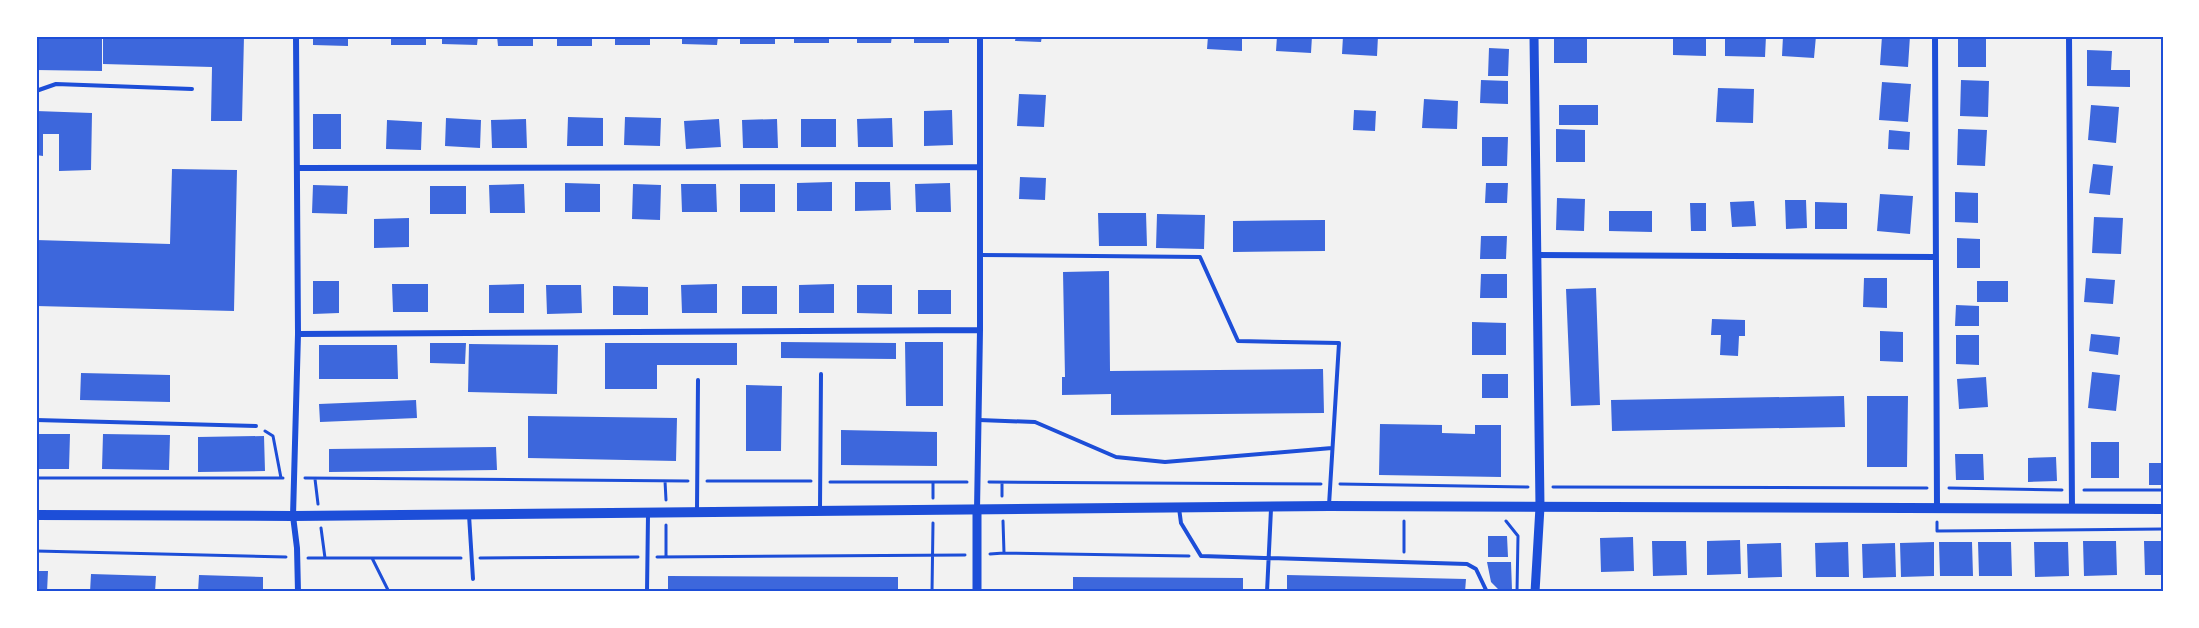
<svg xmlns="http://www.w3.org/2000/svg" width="2199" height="628" font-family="'Fira Sans Condensed',sans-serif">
<rect width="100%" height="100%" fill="#f2f2f2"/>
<path fill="#3d67dc" d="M36 36H102V71L36 70Z
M103 36H244L242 121H211L212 67 103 64Z
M313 36H348V46L313 45Z
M391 36H426V45H391Z
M442 36H478L477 45 442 44Z
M497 36H533V46H498Z
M557 36H592V46H557Z
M615 36H650V45H615Z
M682 36H718L717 45 682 44Z
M740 36H775V44H740Z
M794 36H829V43H794Z
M857 36H892L891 43H857Z
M914 36H949V43H914Z
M1016 36H1042L1041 42 1015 41Z
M1208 36H1242V51L1207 49Z
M1277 36H1312L1311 53 1276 51Z
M1343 36H1378L1377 56 1342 54Z
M1554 36H1587V63H1554Z
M1673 36H1706V56L1673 55Z
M1725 36H1766L1765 57 1725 56Z
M1783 36H1816L1814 58 1782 56Z
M1882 36H1910L1908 67 1880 65Z
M1958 36H1986V67H1958Z
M1489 48 1509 49 1508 76H1488Z
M2087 50 2112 51 2111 70H2130V87L2087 86Z
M1481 80 1508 81V104L1480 103Z
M1961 80 1989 81 1988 117 1960 116Z
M1882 82 1911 84 1908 122 1879 120Z
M1718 88 1754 89 1753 123 1716 122Z
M1019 94 1046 95 1044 127 1017 126Z
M1424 99 1458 101 1457 129 1422 128Z
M1559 105H1598V125H1559Z
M2091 105 2119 107 2116 143 2088 140Z
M952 110 953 145 924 146V111Z
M1354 110 1376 111 1375 131 1353 130Z
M36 111 92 113 91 170 59 171V134H43V156L36 155Z
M313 114H341V149H313Z
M568 117 603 118V146H567Z
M625 117 661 118 660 146 624 145Z
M446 118 481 120 480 148 445 146Z
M892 118 893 147H858L857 119Z
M526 119 527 148H492L491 120Z
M719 119 721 147 686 149 684 121Z
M777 119 778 148H743L742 120Z
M801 119H836V147H801Z
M387 120 422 122 421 150 386 149Z
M1556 129 1585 130V162H1556Z
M1958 129 1987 130 1985 166 1957 165Z
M1889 130 1910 132 1909 150 1888 149Z
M1482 137H1508L1507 166H1482Z
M2093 164 2113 166 2110 195 2089 193Z
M172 169 237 170 234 311 36 306V240L170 244Z
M1020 177 1046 178 1045 200 1019 199Z
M832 182V211H797V183Z
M855 182H890L891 210 855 211Z
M565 183 600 184V212H565Z
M950 183 951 212H916L915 184Z
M1486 183H1508L1507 203H1485Z
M524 184 525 213H490L489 185Z
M633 184 661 185 660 220 632 219Z
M681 184H716L717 212H682Z
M740 184H775V212H740Z
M313 185 348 186 347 214 312 213Z
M430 186H466V214H430Z
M1955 192 1978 193V223L1955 222Z
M1880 194 1913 196 1910 234 1877 231Z
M1557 198 1585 199 1584 231 1556 230Z
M1785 200H1806L1807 228 1786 229Z
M1754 201 1756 226 1732 227 1730 202Z
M1815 202 1847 203V229H1815Z
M1690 203H1706V231H1691Z
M1609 211H1652V232L1609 231Z
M1098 213H1146L1147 246H1099Z
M1157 214 1205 215 1204 249 1156 248Z
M2094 217 2123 218 2121 254 2092 253Z
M409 218V247L374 248V219Z
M1325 220V251L1233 252V221Z
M1481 236H1507L1506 259H1480Z
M1957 238 1980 239V268H1957Z
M1109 271 1110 371 1323 369 1324 413 1111 415V394L1062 395V377H1065L1063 272Z
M1481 274H1507V298H1480Z
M1864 278H1887V308L1863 307Z
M2086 278 2115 280 2113 304 2084 302Z
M313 281H339V313L313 314Z
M1977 281H2008V302H1977Z
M392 284H428V312H393Z
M524 284V313H489V285Z
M717 284V313H682L681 285Z
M834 284V313H799V285Z
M546 285H581L582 313 547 314Z
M857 285H892V314L857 313Z
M613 286 648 287V315H613Z
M742 286H777V314H742Z
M1596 288 1600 405 1571 406 1566 289Z
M918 290H951V314H918Z
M1956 305 1979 306V326H1955Z
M1712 319 1745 320V336H1739L1738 356 1720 355 1721 335H1711Z
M1472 322 1506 323V355H1472Z
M1880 331 1903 332V362L1880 361Z
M2091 334 2120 337 2118 355 2089 351Z
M1956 335H1979V365L1956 364Z
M781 342 896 343V359L781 358Z
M905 342H943V406H906Z
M430 343H466L465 364 430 363Z
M605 343H737V365H657V389H605Z
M469 344 558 345 557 394 468 392Z
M319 345H397L398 379H319Z
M2092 372 2120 375 2116 411 2088 408Z
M81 373 170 375V402L80 400Z
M1482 374H1508V398H1482Z
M1986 377 1988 407 1959 409 1957 379Z
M746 385 782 386 781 451H746Z
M1844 396 1845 427 1612 431 1611 400Z
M1867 396H1908L1907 467H1867Z
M416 400 417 418 320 422 319 404Z
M528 416 677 418 676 461 528 458Z
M1380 424 1442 425V433L1475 434V425H1501V477L1379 475Z
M841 430 937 432V466L841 465Z
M36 434H70L69 469H36Z
M103 434 170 435 169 470 102 469Z
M264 436 265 471 198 472V437Z
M2091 442H2119V478H2091Z
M496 447 497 470 329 472V449Z
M1955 454H1983L1984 480H1956Z
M2056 457 2057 481 2028 482V458Z
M2149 463H2163V485H2149Z
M1488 536H1507L1508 557H1488Z
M1633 537 1634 571 1601 572 1600 538Z
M1740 540 1741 574 1707 575V541Z
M1652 541H1686L1687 575 1653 576Z
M2083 541H2116L2117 575 2084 576Z
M2144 541H2163V575H2145Z
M1848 542 1849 577H1816L1815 543Z
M1934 542V576L1901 577 1900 543Z
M1939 542H1972L1973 576H1940Z
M1978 542H2011L2012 576H1979Z
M2034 542H2068L2069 576 2035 577Z
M1781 543 1782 577 1748 578 1747 544Z
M1895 543 1896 577 1863 578 1862 544Z
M1487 562H1511L1512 590 1500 591 1491 582Z
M36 571H48L47 592H36Z
M91 574 156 576 155 592H90Z
M199 575 263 577V592H198Z
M1287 575 1466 579 1465 592H1287Z
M668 576 898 577V592H668Z
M1073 577 1243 578V592H1073Z"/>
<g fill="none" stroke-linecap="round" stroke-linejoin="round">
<path stroke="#1d4ed8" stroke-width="3" d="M265 431 273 436 281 478
M36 478H283
M305 478 688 481
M315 479 318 504
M665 481 666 500
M707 481H811
M830 482H967
M989 482 1321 484
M1002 483V496
M1340 484 1528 487
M1553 487 1927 488
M1949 488 2062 490
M2084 490H2163
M933 498V482
M1404 521V552
M1506 521 1518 536 1517 592
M1937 522V531L2163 529
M666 525V557
M36 551 286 557
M1004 553 1189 556
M990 554 1004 553 1003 521
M657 557 965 555
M308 558H325L321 528
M325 558H461
M372 558 389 592
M480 558 638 557
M932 592 933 523"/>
<path stroke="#1d4ed8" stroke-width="4" d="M36 91 56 84 192 89
M980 255 1200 257 1238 341 1339 343 1329 505
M36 420 256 426
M979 420 1035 422 1116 457 1165 462 1332 448
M820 508 821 374
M1179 508 1181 523 1201 556 1467 564 1476 569 1487 592
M697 509 698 380
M469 515 473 579
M647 592 648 515
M1267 592 1271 509"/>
<path stroke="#1d4ed8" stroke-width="6" d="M296 36 298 334 293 516 297 548 298 592
M1935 36 1937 509
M2069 36 2072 509
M297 168 979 167
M1536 255 1935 257
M298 334 980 330
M977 510 980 330V36"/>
<path stroke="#1d4ed8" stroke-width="9" d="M1534 36 1540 507 1535 592
M977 511V592"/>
<path stroke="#1d4ed8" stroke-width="10" d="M36 515 293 516 1329 506 2163 509"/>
</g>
<rect width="2199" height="628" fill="none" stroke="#ffffff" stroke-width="75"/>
<rect x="38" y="38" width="2124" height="552" fill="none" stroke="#1d4ed8" stroke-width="2"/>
</svg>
